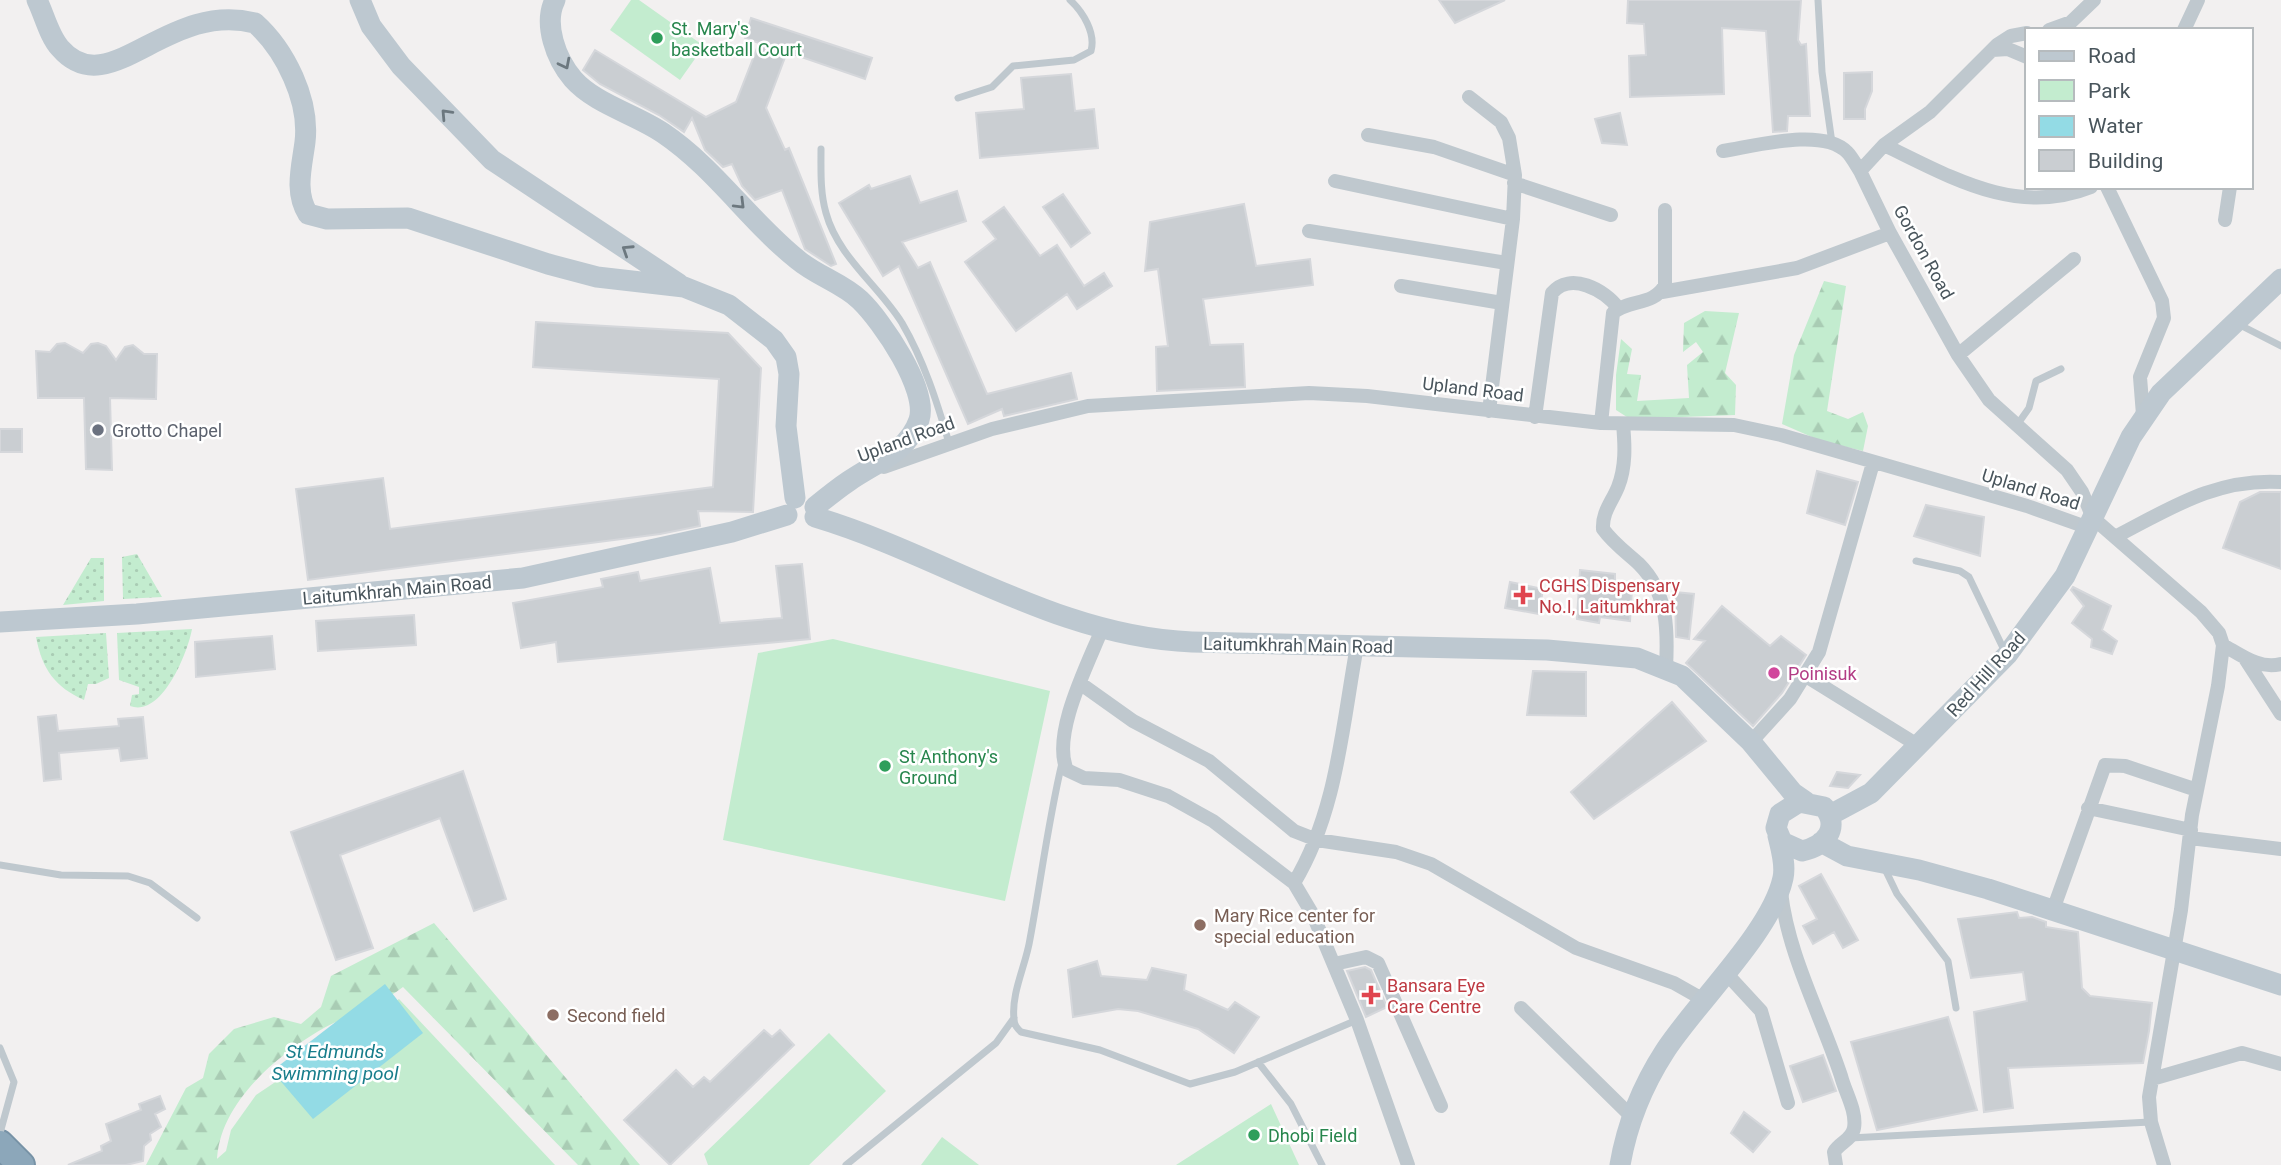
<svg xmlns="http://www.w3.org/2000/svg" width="2281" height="1165" font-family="Roboto,sans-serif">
<defs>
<pattern id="green-dots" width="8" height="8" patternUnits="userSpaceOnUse" patternTransform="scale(1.75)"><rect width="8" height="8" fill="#c3eccf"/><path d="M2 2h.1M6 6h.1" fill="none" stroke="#a9ccb4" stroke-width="1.8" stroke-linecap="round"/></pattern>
<pattern id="forest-firs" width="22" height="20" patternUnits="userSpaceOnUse" patternTransform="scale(1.75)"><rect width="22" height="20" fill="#c3eccf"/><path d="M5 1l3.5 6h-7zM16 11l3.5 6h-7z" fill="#a9ccb4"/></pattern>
</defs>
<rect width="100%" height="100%" fill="#f2f0f0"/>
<path fill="url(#green-dots)" d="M137 554 162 597 123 599 122 557Z
M91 558H104V601L63 605Z
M192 629C188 652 162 718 130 706L132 695 139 694V687L119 680 117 633Z
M106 633 109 678 96 684H88L84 700C55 687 42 669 36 637Z"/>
<path fill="url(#forest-firs)" d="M1824 281 1846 286 1827 411 1848 419 1863 412 1868 426 1863 451 1821 441 1782 424 1794 355Z
M1705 311 1739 313 1725 373 1736 385 1735 415 1630 419 1616 410V375L1621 339 1632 349 1627 374 1641 375 1637 401 1689 398 1687 365 1703 352 1696 342 1683 352 1684 323Z
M434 923 640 1165H578L403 987C377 1007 345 1015 317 1032 272 1059 216 1108 217 1165H146L186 1088 203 1078 209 1054 234 1029 274 1017 301 1024 321 1007 331 976Z"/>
<path fill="#c3eccf" d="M631 0H639L704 46 680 80 610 30Z
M833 639 1050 691 1005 901 723 840 758 653Z
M399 999 555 1165H210L226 1151 231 1130 256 1095Z
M829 1033 886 1091 809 1165H708L704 1154Z
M1271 1104 1299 1165H1176Z
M942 1137 979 1165H921Z"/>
<path fill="#93dbe5" d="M385 984 423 1033 313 1119 272 1071Z"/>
<path fill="#caced2" stroke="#d5d7db" stroke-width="2" d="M1439 0H1505L1455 23Z
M1628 0H1801L1798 40 1801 45 1806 44 1810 116H1788L1787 131 1773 132 1766 31 1722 28 1724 94 1630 97 1629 56 1646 55 1644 24 1627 23Z
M751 18 872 58 865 79 787 52 766 108 785 150 789 148 836 264 831 266 805 249 782 190 755 200 742 186 732 164 723 167 705 150 692 118 684 132 659 115 600 84 583 70 595 50 706 117 736 102 759 43 745 38Z
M1872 72V91L1865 109V119H1844V73Z
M1071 74 1075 111 1094 109 1098 148 980 158 976 113 1024 109 1021 78Z
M1620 113 1627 145 1602 143 1595 119Z
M910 176 920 203 957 191 966 221 902 242 918 268 930 262 987 394 1071 373 1077 399 1004 416 1002 409 968 424 899 266 883 276 839 203 869 185 871 189Z
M1063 194 1090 233 1071 247 1043 207Z
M1244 204 1256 266 1310 259 1313 285 1203 299 1210 345 1243 344 1245 387 1157 391 1156 347 1168 346 1158 269 1145 271 1150 222Z
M1004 207 1040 256 1057 245 1084 286 1104 273 1112 286 1077 309 1067 294 1016 331 965 262 996 239 983 222Z
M536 322 728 333 761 368 753 512 698 511 700 526 660 534 308 580 296 489 383 478 390 529 713 487 719 379 533 367Z
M65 343 83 353 91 344 98 343 106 346 116 360 125 347 133 345 144 354H157L156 399 110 398 112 470 86 469 84 398H38L36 351 50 352 57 344Z
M0 429H22V452H0Z
M1817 471 1858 482 1845 525 1807 513Z
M2260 492H2281V569L2223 548 2240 502Z
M1926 505 1984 517 1980 556 1914 536Z
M802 564 810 639 558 662 556 642 521 648 513 603 603 587 601 579 638 572 640 581 710 568 720 623 782 618 776 566Z
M1580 570 1615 574V585L1632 589 1630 621 1600 617 1599 623 1577 619Z
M1510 582 1543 589 1539 614 1505 608Z
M2073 587 2111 606 2102 630 2117 641 2112 654 2091 647 2092 639 2072 623 2084 606 2071 590Z
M1675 592 1694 594 1689 639 1676 637Z
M1722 606 1770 646 1781 636 1806 655 1782 693 1753 726 1686 663 1705 641 1694 639Z
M414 615 416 645 318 651 316 621Z
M272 636 275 669 196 677 195 642Z
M1533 671 1586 672V716L1527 715Z
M1672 702 1706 741 1594 819 1571 792Z
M56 715 58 731 119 726 118 719 143 717 147 758 121 761 119 748 59 753 61 779 44 781 38 717Z
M463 771 506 899 474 911 440 818 340 855 373 948 336 960 291 832Z
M1837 772 1860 775 1848 788 1830 786Z
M1821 874 1858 940 1843 948 1834 932 1813 944 1803 926 1817 919 1799 886Z
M2017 912 2019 918 2032 917 2046 922V927L2078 932 2082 988 2090 996 2152 1003 2149 1031 2143 1063 2008 1068 2013 1108 1984 1112 1974 1012 2027 1001 2023 972 1971 978 1958 919Z
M1097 961 1101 976 1147 980 1152 968 1186 975 1184 990 1228 1010 1235 1002 1259 1017 1234 1053 1198 1029 1138 1011 1118 1009 1073 1017 1068 970Z
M1365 967 1371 970 1387 1007 1366 1017 1347 971Z
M1948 1017 1977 1110 1877 1130 1851 1042Z
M764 1030 772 1037 780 1030 794 1045 670 1165 624 1120 676 1070 693 1087 704 1077 710 1082Z
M1823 1055 1836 1091 1803 1102 1790 1066Z
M160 1096 165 1109 155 1114 161 1127 150 1134 151 1140 144 1146 143 1161 126 1165H68L102 1151 101 1146 111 1141 106 1124 141 1110 139 1104Z
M1744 1112 1770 1132 1753 1152 1731 1133Z"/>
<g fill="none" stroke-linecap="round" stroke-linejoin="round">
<g stroke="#7792a6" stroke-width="30">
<path id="highway" d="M0 1144 21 1165"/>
</g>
<path stroke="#bfc8ce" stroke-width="7" d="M1818 0 1822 72 1832 143
M958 98 992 87 1013 66 1074 60 1091 51C1096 33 1083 12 1070 0
M821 149C821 171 820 192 826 213 838 257 879 286 902 323 924 361 937 402 949 443
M2238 324 2281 346
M2017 425 2029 408 2036 381 2061 369
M1916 561 1960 571 1969 577 2005 652
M1062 763C1048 822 1041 880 1030 939 1026 965 1011 993 1014 1019 1014 1025 1017 1028 1021 1032L1100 1050 1190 1084 1235 1072 1357 1020
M0 865 61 875 128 876 150 883 197 918
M1884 867 1897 894 1948 961 1956 1008
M0 1048 14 1082 0 1133
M1258 1062 1291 1104 1322 1165
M1850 1138 2150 1122
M846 1165 996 1043 1014 1018"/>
<path stroke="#bfc8ce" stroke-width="14" d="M2049 30 2071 22 2094 0
M2184 30 2198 0
M2027 33 2011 36 1997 45 1930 112 1884 145 1860 171 1890 233 1958 355 1989 400 2067 470 2082 492 2093 518 2201 612 2219 633 2223 645 2218 686 2192 815 2181 910 2149 1097 2151 1122 2164 1165
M1992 50 2008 49 2027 57
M1469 97 1501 122 1509 138 1515 175 1513 219 1489 411
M1368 135 1434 147 1515 175
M1884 145C1951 177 2016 217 2091 187
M1723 151C1755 146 1823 127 1847 152 1852 157 1856 165 1860 171
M1335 181 1513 219
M1514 183 1611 215
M2107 187 2162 301 2164 318 2140 377 2143 415
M2225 220 2230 187
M1309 231 1507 263
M1401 286 1502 303
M1662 292 1797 268 1890 233
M1958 355 2074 259
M1535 417 1552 293C1570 271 1605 290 1618 308
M1601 423 1613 313C1629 299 1654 306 1665 285V210
M1623 424C1625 445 1626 467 1618 487 1612 502 1602 512 1603 529 1613 543 1627 553 1639 564 1668 593 1668 630 1666 668
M884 467 992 429 1088 406 1309 393 1367 396 1601 423 1734 425 1781 435 2027 506 2089 528
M2115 537C2171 508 2216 478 2281 482
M1102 629C1088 664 1051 735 1067 770L1084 778 1119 780 1168 796 1213 821 1294 883 1313 915 1357 1020 1408 1165
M2223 645C2241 655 2260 670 2281 664
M2244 657 2281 714
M1806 676 1919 746
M1081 684 1133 721 1209 761 1294 831 1317 840 1396 852 1431 864 1576 948 1674 983 1704 1000
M1751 742 1790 699 1819 652 1873 463
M2088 808 2191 830
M2190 838 2281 849
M1294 883C1337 812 1342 727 1357 646
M1781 892C1788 955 1821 1015 1841 1076 1845 1092 1857 1111 1854 1128 1852 1140 1840 1142 1834 1152L1836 1165
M2053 910 2105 765 2125 766 2197 790
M1334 964 1366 957 1378 963 1441 1106
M1725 972 1761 1011 1788 1103
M1521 1008 1632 1117
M2152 1079 2242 1053 2281 1064"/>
<path stroke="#bdc8d0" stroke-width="21" d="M37 0C44 14 49 36 60 48 109 105 166 0 255 23 285 50 310 100 305 142 302 166 294 192 308 214L327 219 408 218 548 264 597 277 684 287 729 305 774 340 786 357 789 374 786 426 795 498
M360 0 371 26 401 66 492 160 679 284
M555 0C543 24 556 59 573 79 595 104 635 114 663 133 715 168 750 222 798 260 817 276 842 283 860 300 882 321 929 390 919 420 908 452 875 463 849 481 837 489 826 498 815 507
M815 517C942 555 1057 637 1192 642L1547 650 1637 658 1682 676 1751 742 1793 793 1806 802
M0 622 137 614 523 578 732 532 787 515
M1799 802 1824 807C1841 828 1825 846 1802 851L1782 842 1776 828 1780 814Z
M1830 815 1871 793 2007 655 2065 576 2131 437 2161 393 2281 279
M1821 842 1847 856 1919 870 1988 889 2281 985
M1620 1165C1627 1124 1643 1085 1665 1051 1696 1003 1772 931 1783 878 1786 864 1781 849 1778 836"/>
<use href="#highway" stroke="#8ca7ba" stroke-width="26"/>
</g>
<defs><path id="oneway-chevron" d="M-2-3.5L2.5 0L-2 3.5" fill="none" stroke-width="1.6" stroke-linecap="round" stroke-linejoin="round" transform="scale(1.75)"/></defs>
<g stroke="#6c787f">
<use href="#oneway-chevron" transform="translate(565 64) rotate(63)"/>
<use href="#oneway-chevron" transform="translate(446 114) rotate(-133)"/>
<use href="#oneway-chevron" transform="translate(740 204) rotate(45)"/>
<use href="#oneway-chevron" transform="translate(627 250) rotate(-147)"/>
</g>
<g fill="#2e9e5b" stroke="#fff" stroke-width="2.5">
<circle cx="657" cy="38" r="7"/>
<circle cx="885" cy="766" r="7"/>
<circle cx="1254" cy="1135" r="7"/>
</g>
<circle fill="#6b7280" stroke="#fff" stroke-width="2.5" cx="98" cy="430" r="7"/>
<g fill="#e0444e" stroke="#fff" stroke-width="2.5">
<path d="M1519.5 584.5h7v7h7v7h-7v7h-7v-7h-7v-7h7z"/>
<path d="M1367.5 984.5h7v7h7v7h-7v7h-7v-7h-7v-7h7z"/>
</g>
<circle fill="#d1479c" stroke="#fff" stroke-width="2.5" cx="1774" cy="673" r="7"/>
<g fill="#8d6e63" stroke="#fff" stroke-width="2.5">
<circle cx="1200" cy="925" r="7"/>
<circle cx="553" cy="1015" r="7"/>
</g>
<g text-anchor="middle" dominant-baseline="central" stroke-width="5" stroke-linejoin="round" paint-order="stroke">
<g font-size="18" fill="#27864d" stroke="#fff" text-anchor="start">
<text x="671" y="28">St. Mary's<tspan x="671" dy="21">basketball Court</tspan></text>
<text x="899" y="756">St Anthony's<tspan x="899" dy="21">Ground</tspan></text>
<text x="1268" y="1135">Dhobi Field</text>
</g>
<g font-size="18" fill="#49555c" stroke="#fff">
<text transform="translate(1924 252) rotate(61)">Gordon Road</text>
<text transform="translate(1473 389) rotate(7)">Upland Road</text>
<text transform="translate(906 439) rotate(-20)">Upland Road</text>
<text transform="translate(2031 489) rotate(17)">Upland Road</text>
<text transform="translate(397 590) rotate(-5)">Laitumkhrah Main Road</text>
<text transform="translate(1298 645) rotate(1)">Laitumkhrah Main Road</text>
<text transform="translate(1986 674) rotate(-48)">Red Hill Road</text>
</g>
<g font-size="18" fill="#5b616d" stroke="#fff" text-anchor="start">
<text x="112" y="430">Grotto Chapel</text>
</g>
<g font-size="18" fill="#be3a42" stroke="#fff" text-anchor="start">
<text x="1539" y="585">CGHS Dispensary<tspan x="1539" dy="21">No.I, Laitumkhrat</tspan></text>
<text x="1387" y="985">Bansara Eye<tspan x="1387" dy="21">Care Centre</tspan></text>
</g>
<g font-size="18" fill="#b23c85" stroke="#fff" text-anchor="start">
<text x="1788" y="673">Poinisuk</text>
</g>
<g font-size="18" fill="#785e54" stroke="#fff" text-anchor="start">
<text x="1214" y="915">Mary Rice center for<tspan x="1214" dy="21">special education</tspan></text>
<text x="567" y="1015">Second field</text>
</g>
<g font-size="19" font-style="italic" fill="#177d8b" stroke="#fff">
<text x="335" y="1051">St Edmunds<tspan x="335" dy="22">Swimming pool</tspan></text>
</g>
</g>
<rect x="2025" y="28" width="228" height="161" fill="#ffffff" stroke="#b6bbbe" stroke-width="2"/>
<rect x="2039" y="51" width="35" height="10" fill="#bdc8d0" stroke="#b6bbbe" stroke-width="2"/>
<text x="2088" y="63" font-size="21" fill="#49555c">Road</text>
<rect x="2039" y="80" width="35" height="21" fill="#c3eccf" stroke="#b6bbbe" stroke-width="2"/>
<text x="2088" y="98" font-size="21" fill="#49555c">Park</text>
<rect x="2039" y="116" width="35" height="21" fill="#93dbe5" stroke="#b6bbbe" stroke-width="2"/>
<text x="2088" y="133" font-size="21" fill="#49555c">Water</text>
<rect x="2039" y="150" width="35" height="21" fill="#caced2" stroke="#b6bbbe" stroke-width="2"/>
<text x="2088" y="168" font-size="21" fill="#49555c">Building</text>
</svg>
